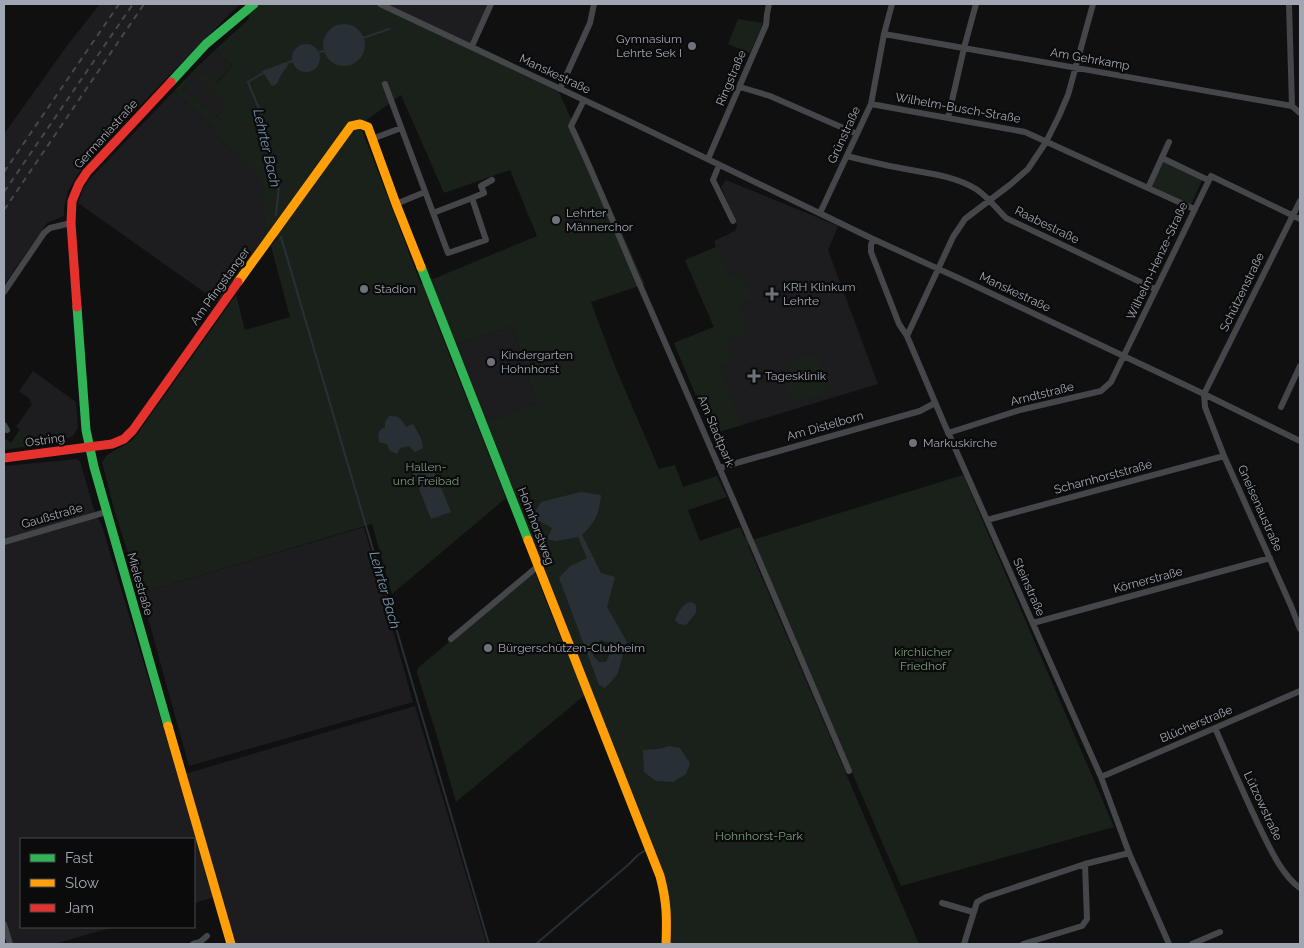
<svg xmlns="http://www.w3.org/2000/svg" width="1304" height="948" font-family="Raleway,sans-serif">
<rect width="100%" height="100%" fill="#101011"/>
<path fill="#1d1d1f" d="M100 4H240L194 50 107 140 78 174 68 191 64 207V216L47 223 4 285V134L66 47Z
M373 4H489L468 48Z
M215 50 232 65 216 83 227 106 215 118 183 89 201 68 199 65Z
M174 91 214 128 218 137 262 179 266 236 218 302 78 203 84 188 89 180Z
M726 180 838 226 828 250 878 384 712 434 674 343 714 327 685 260 716 247 714 241 735 231 737 225 721 187Z
M513 326 528 378 537 403 482 423 453 345Z
M33 371 76 402 78 428 72 437 42 444 16 427 32 404 30 402 31 400 19 391Z
M76 459 80 461 94 510 102 526 178 776 415 706 487 944H228L215 897 194 903V839H21V927H114L54 944H4V466Z
M364 527 413 702 189 766 141 593Z"/>
<path fill="#1a211b" fill-rule="evenodd" d="M260 4H373L558 90 645 284 591 302 616 369 659 469 675 465 683 487 717 476 727 497 688 510 700 541 740 527 744 537H746L749 544 748 545 919 944H668L669 900 482 423 537 403 528 378 513 326 453 345 448 348 425 293 506 498 392 594 372 524 141 593 115 513 102 462 107 455 133 440 236 295 245 330 290 317 271 246 278 237 266 236 261 179 218 137 214 128 174 91 199 65 202 68 183 89 216 118 226 105 199 79 205 72 217 83 232 65 215 50 249 19 248 14ZM401 95 444 193 510 170 537 236 421 284 360 125Z
M738 19 763 23 750 53 728 44Z
M1163 161 1202 180 1191 205 1151 186Z
M716 247 730 278 741 273 752 299 738 306 749 331 725 341 733 360 719 366 742 425 712 434 674 343 714 327 685 260Z
M810 355 814 356 818 359 828 386 827 390 824 394 795 402 792 400 785 385 790 380 787 368C791 359 800 356 810 355Z
M20 429 42 444 4 450V438L11 443Z
M963 475 1114 827 901 886 752 540Z
M532 572 535 573 557 629 585 695 456 802 436 733 470 704 436 733 417 673 418 668Z"/>
<path fill="#283035" fill-rule="evenodd" d="M323 45a21 21 0 1 1 42 0a21 21 0 1 1-42 0Z
M292 58a14 14 0 1 1 28 0a14 14 0 1 1-28 0Z
M286 62 288 65C286 69 283 71 281 75 278 80 279 84 272 86L262 71Z
M389 416C401 416 401 419 406 427L413 424 421 438 423 448 415 452 409 446 400 448 397 454 390 451 387 444 379 442 378 435 380 430 385 427V422Z
M431 463 451 512 431 519 412 471Z
M581 492 601 495C599 515 596 521 582 535L601 573 615 577 607 607 627 642 617 675 605 688 599 685 559 578 570 566 587 558 578 537 556 541 547 539 552 528 532 517 541 502ZM601 640 610 643V654L606 662H599L593 656V647Z
M690 602 694 603 696 606V613L686 625 679 624 675 620C678 613 682 604 690 602Z
M669 746 680 748 690 763 686 774 673 782 656 781 644 772 643 750 659 749Z"/>
<g fill="none" stroke-linecap="round" stroke-linejoin="round">
<path stroke="#283035" stroke-width="2" d="M363 38 389 29
M320 52 324 51
M287 63 292 61
M263 73 248 82 260 111 279 186 276 215
M281 237 489 944
M536 944 628 865 638 855 646 850"/>
<path stroke="#454649" stroke-width="6" d="M380 4 633 123 873 239 965 281 1204 394 1300 441
M1289 4 1292 106 1300 113
M884 34 1292 106
M472 46 491 4
M385 84 448 253 486 240 472 198 433 213
M740 87 770 96 857 134
M560 89 590 23 594 4
M584 100 571 126C598 183 621 242 646 299 715 456 782 613 849 771
M871 104 1025 132 1194 209
M948 118 964 48 976 4
M372 139 401 128
M847 156C863 160 879 164 895 167 923 173 951 174 976 189 988 197 996 208 1006 218L1155 289
M1162 158 1208 180
M708 159 766 25 767 14 769 4
M719 165 713 180 733 221
M1148 188 1169 142
M472 198 484 193 481 186 492 180
M1300 201 1204 394 1205 407 1224 456 1291 606 1300 629
M396 204 425 192
M820 213 871 104 884 34 892 4
M873 239 871 245V252L899 324 907 336 943 421 1101 777 1129 853 1169 944
M4 292 44 233 50 228 71 223
M907 336 953 237 965 219 1011 184 1028 169 1046 142 1059 116 1068 95 1093 4
M1281 407 1300 366
M4 425 7 430
M948 433 1020 410 1101 391 1111 382 1211 176 1300 219
M719 468 920 411 935 403
M987 520 1224 456
M4 542 106 512
M1033 623 1270 558
M451 639 538 566
M1215 728C1229 760 1243 792 1258 824 1268 844 1281 875 1300 888
M1101 777 1215 728 1300 691
M942 903 973 912
M4 924 10 944
M193 944 200 942 207 936
M964 944 977 902 986 897 1085 864 1129 853
M1023 944 1082 926 1087 919 1085 864
M1192 944 1220 932"/>
<path stroke="#30b455" stroke-width="9" d="M171 82 206 44 254 4
M421 267 528 540
M77 307 86 430 94 467 168 726"/>
<path stroke="#ff9f0a" stroke-width="9" d="M238 282 351 126 360 124 368 127 396 204 421 267
M528 540 660 876C667 902 667 918 666 944
M168 726 231 944"/>
<path stroke="#e5322d" stroke-width="9" d="M77 307 71 223 72 201 79 184 87 172 171 82
M4 458 112 444 124 439 133 430 238 282"/>
<path stroke="#454749" stroke-width="2" stroke-dasharray="6 5" stroke-linecap="butt" d="M4 172 119 4
M4 192 133 4
M4 210 144 4"/>
</g>
<g fill="#6e727a" stroke="#0b0b0c" stroke-width="2">
<circle cx="692" cy="46" r="5"/>
<circle cx="556" cy="220" r="5"/>
<circle cx="364" cy="289" r="5"/>
<path d="M769.5 286.5h5v5h5v5h-5v5h-5v-5h-5v-5h5z"/>
<circle cx="491" cy="362" r="5"/>
<path d="M751.5 368.5h5v5h5v5h-5v5h-5v-5h-5v-5h5z"/>
<circle cx="913" cy="443" r="5"/>
<circle cx="488" cy="648" r="5"/>
</g>
<g text-anchor="middle" dominant-baseline="central" stroke-width="4.5" stroke-linejoin="round" paint-order="stroke">
<g font-size="12" fill="#a1a7b2" stroke="#0b0b0c" text-anchor="start">
<text x="682" y="39" text-anchor="end">Gymnasium<tspan x="682" dy="14">Lehrte Sek I</tspan></text>
<text x="566" y="213">Lehrter<tspan x="566" dy="14">Männerchor</tspan></text>
<text x="783" y="287">KRH Klinkum<tspan x="783" dy="14">Lehrte</tspan></text>
<text x="374" y="289">Stadion</text>
<text x="501" y="355">Kindergarten<tspan x="501" dy="14">Hohnhorst</tspan></text>
<text x="765" y="376">Tagesklinik</text>
<text x="923" y="443">Markuskirche</text>
<text x="498" y="648">Bürgerschützen-Clubheim</text>
</g>
<g font-size="12" fill="#a1a7b2" stroke="#0b0b0c">
<text transform="translate(1090 59) rotate(10)">Am Gehrkamp</text>
<text transform="translate(555 74) rotate(25)">Manskestraße</text>
<text transform="translate(731 78) rotate(-67)">Ringstraße</text>
<text transform="translate(958 108) rotate(10)">Wilhelm-Busch-Straße</text>
<text transform="translate(106 134) rotate(-48)">Germaniastraße</text>
<text transform="translate(844 135) rotate(-65)">Grünstraße</text>
<text transform="translate(1047 225) rotate(26)">Raabestraße</text>
<text transform="translate(1157 261) rotate(-65)">Wilhelm-Henze-Straße</text>
<text transform="translate(220 286) rotate(-54)">Am Pfingstanger</text>
<text transform="translate(1015 292) rotate(25)">Manskestraße</text>
<text transform="translate(1242 292) rotate(-64)">Schützenstraße</text>
<text transform="translate(1042 394) rotate(-14)">Arndtstraße</text>
<text transform="translate(825 426) rotate(-16)">Am Distelborn</text>
<text transform="translate(716 431) rotate(67)">Am Stadtpark</text>
<text transform="translate(45 440) rotate(-8)">Ostring</text>
<text transform="translate(1103 477) rotate(-15)">Scharnhorststraße</text>
<text transform="translate(1260 508) rotate(66)">Gneisenaustraße</text>
<text transform="translate(52 516) rotate(-16)">Gaußstraße</text>
<text transform="translate(536 526) rotate(69)">Hohnhorstweg</text>
<text transform="translate(1148 580) rotate(-15)">Körnerstraße</text>
<text transform="translate(140 584) rotate(74)">Mielestraße</text>
<text transform="translate(1029 587) rotate(66)">Steinstraße</text>
<text transform="translate(1196 724) rotate(-23)">Blücherstraße</text>
<text transform="translate(1263 806) rotate(65)">Lützowstraße</text>
</g>
<g font-size="12" fill="#799c7a" stroke="#0b0b0c">
<text x="426" y="467">Hallen-<tspan x="426" dy="14">und Freibad</tspan></text>
<text x="923" y="652">kirchlicher<tspan x="923" dy="14">Friedhof</tspan></text>
<text x="759" y="836">Hohnhorst-Park</text>
</g>
<g font-size="14" font-style="italic" fill="#7996ad" stroke="#0b0b0c">
<text transform="translate(267 148) rotate(77)">Lehrter Bach</text>
<text transform="translate(385 590) rotate(74)">Lehrter Bach</text>
</g>
</g>
<rect width="1304" height="948" fill="none" stroke="#a1a7b2" stroke-width="10"/>
<rect x="20" y="838" width="175" height="90" fill="#0b0b0c" stroke="#47494e"/>
<rect x="30" y="854" width="25" height="8" fill="#30b455" stroke="#47494e"/>
<text x="65" y="863" font-size="15" fill="#a1a7b2">Fast</text>
<rect x="30" y="879" width="25" height="8" fill="#ff9f0a" stroke="#47494e"/>
<text x="65" y="888" font-size="15" fill="#a1a7b2">Slow</text>
<rect x="30" y="904" width="25" height="8" fill="#e5322d" stroke="#47494e"/>
<text x="65" y="913" font-size="15" fill="#a1a7b2">Jam</text>
</svg>
